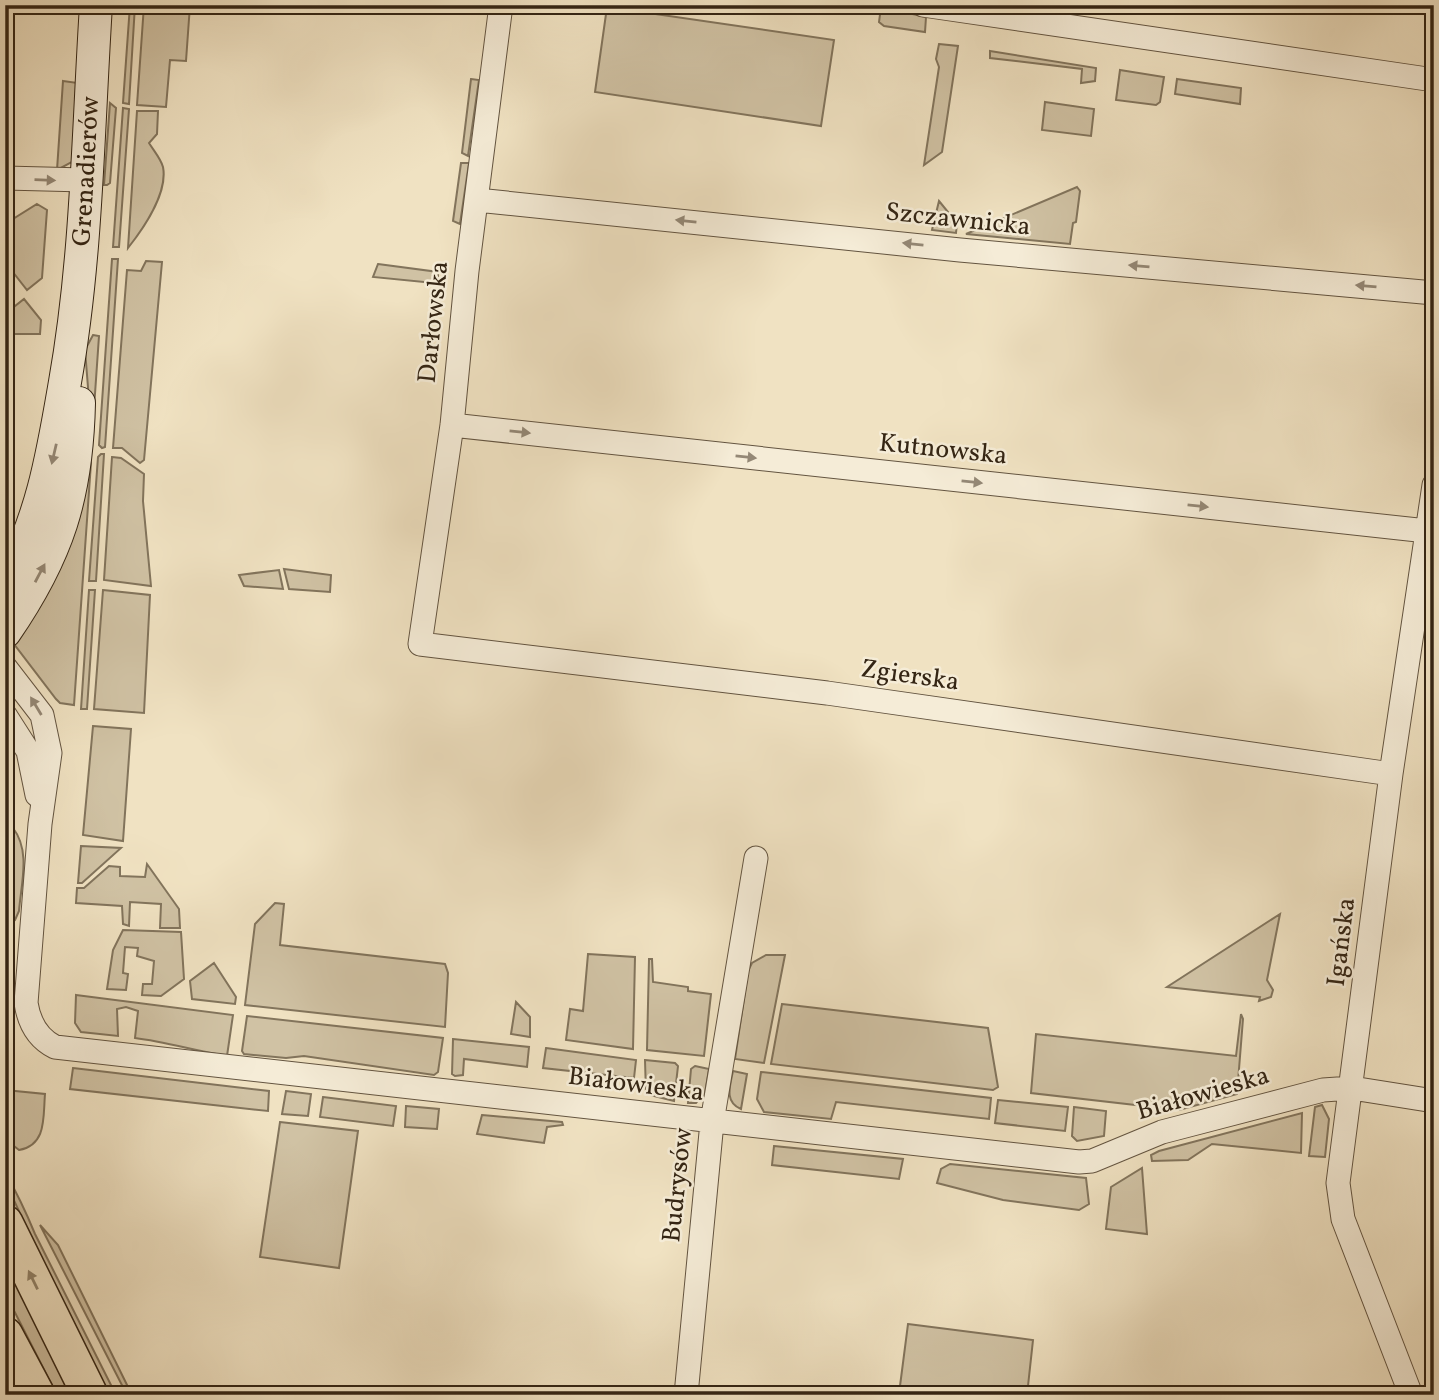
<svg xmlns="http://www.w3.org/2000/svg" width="1439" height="1400" font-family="Vollkorn,serif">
<rect width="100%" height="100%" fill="#f0e2c2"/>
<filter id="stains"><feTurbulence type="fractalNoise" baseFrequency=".00286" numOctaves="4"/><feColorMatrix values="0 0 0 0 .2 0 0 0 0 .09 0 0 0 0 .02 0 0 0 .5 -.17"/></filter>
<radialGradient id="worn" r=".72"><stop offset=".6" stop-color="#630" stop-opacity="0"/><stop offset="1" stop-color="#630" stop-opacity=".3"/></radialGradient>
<path fill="#d0c2a4" stroke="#82745c" stroke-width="2" d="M130 5H135L129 104 123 103Z
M144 5H190L186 61 170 60 166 107 137 105Z
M607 7 834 40 821 126 595 92Z
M881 7 926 17 925 32 884 26 879 22Z
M939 44 958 46 942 152 924 165 939 67 936 59Z
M990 51 1096 68 1095 81 1081 83 1082 69 990 58Z
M1120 70 1164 77 1160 102 1156 105 1116 100Z
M471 79 479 80 468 156 462 153Z
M1177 79 1241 88 1240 104 1175 94Z
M63 81 78 83 72 162 57 170Z
M1045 102 1094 109 1091 136 1042 130Z
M110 103 116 108 110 183 107 185H104Z
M123 108 129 109 119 247H113Z
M137 111H158L157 134 149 143C154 151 161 159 163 167 168 193 143 229 128 248Z
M461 163H469L460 224 453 221Z
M1077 187 1080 191 1076 222 1073 223 1070 244 966 234Z
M939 201 957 223 956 233 932 230Z
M37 204 47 210 42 278 27 290 5 262V224Z
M112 259H118L105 447 102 448 99 445Z
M146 261 162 262 144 460 140 463 122 448H113L127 270 141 271Z
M378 264 438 272V280L434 283 373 277Z
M24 299 41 320 40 334H8L5 314Z
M93 335 99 336 92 437 85 350Z
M101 454H104L96 581H89L98 457Z
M112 457 121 458 144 474 143 501 151 586 104 580Z
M90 460 91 463 74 705 60 703 56 699 14 644Z
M284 569 331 575 330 592 289 589Z
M279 570 283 589 244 586 239 575Z
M89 590H95L87 709H81Z
M103 590 150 595 144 713 94 709Z
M93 726 131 729 123 841 83 835Z
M13 828C31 851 21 884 19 911L15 920 5 927V829Z
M81 846 121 848 82 883H78Z
M147 864 179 909 180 928H160L161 904 130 902 129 926 123 924 122 906 76 903 77 888H84L109 866 120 867V876L145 877Z
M275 903 284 904 280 945 445 964 448 973 445 1027 245 1005 255 924Z
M1280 914 1267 980 1273 990 1271 997 1259 1001 1260 997 1167 987Z
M123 930 181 932 184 979 161 996 142 995 143 984H152L154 961 137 956 138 948 125 947 123 973 128 974 126 990 107 989 113 950Z
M588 954 635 957 633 1049 566 1040 570 1009 583 1011Z
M766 955H785L764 1063 735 1059 748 971 752 963Z
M649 959H652L653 982 688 987V991L711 994 704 1056 647 1050Z
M214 963 236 997 235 1004 192 999 190 981Z
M76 995 233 1015 227 1056C195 1051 167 1042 135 1038L138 1011 126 1007 117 1009 118 1036 81 1032 75 1023Z
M516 1002 530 1017V1037L511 1034Z
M782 1004 988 1028 998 1087 993 1090 771 1064Z
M1241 1014 1243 1019 1237 1094 1179 1110 1031 1093 1036 1034 1236 1056Z
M247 1016 443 1038 438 1072 434 1075 304 1056 286 1058 244 1054 242 1051Z
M453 1039 529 1047 527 1067 464 1059 463 1075 455 1076 452 1074Z
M546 1048 636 1060 634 1078 543 1068Z
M645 1060 675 1063 678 1066 674 1101 646 1094Z
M695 1066 709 1069 705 1093 696 1103H688L691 1069Z
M73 1068 269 1091 268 1111 70 1089Z
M733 1071 747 1074 741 1109C724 1102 730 1086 733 1071Z
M761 1072 991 1098 989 1119 836 1102 831 1119 764 1112 757 1099Z
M5 1090 45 1094C43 1117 47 1145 19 1150L5 1139Z
M286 1091 311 1094 308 1116 282 1114Z
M323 1097 396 1106 393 1126 320 1117Z
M998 1100 1068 1107 1065 1131 995 1123Z
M1322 1105 1329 1119 1325 1157 1309 1156 1315 1107Z
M406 1106 439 1109 437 1129 405 1127Z
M1074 1107 1106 1111 1104 1136 1077 1141 1072 1136Z
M1302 1113 1301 1153 1212 1144 1188 1160 1152 1161 1151 1155 1159 1151Z
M482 1115 562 1122 563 1125 547 1127 544 1143 477 1134Z
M280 1122 358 1131 339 1268 260 1257Z
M774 1146 903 1159 899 1179 772 1165Z
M950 1164 1086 1178 1089 1204 1079 1210 1003 1200 937 1183 941 1169Z
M1142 1168 1147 1234 1106 1229 1111 1187Z
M5 1172C17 1193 26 1212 35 1234L116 1395H104L5 1181Z
M40 1225 58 1245 132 1395H127Z
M5 1261 73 1395H57L5 1293Z
M908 1324 1033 1340 1027 1395H968L900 1386Z"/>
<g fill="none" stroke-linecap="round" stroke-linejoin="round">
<g stroke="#635440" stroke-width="25">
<path id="street" d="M501 5 467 271 452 425 420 644 827 693 1391 774
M923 5 1434 80
M5 178 85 180
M477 200 960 250 1434 293
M452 425 1427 531
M5 667 42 715 50 753 40 824 26 1003C29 1022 37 1038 55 1047L1079 1162 1092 1161 1162 1132 1323 1090 1352 1088 1434 1101
M5 715 28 751 37 795
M686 1395 712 1122 756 858
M1411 1395 1343 1219 1338 1183 1391 774 1434 485"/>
</g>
<g stroke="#342514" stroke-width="34">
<g id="secondary">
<path id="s1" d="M5 584C42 521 53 452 65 382 87 258 88 130 96 5"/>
<path d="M5 632C58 555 77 496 79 403"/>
</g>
</g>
<g stroke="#342514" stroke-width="38">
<path id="primary" d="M5 1223 90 1395
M5 1335 37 1395"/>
</g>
<use href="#street" stroke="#f5ecd7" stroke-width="23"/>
<use href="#secondary" stroke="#f5ecd7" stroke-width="32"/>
<use href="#primary" stroke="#f0e2c2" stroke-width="35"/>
</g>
<defs><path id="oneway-solid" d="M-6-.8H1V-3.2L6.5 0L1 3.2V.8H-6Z" transform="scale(1.75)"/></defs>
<g fill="#948876">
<use href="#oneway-solid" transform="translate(45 180) rotate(2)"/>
<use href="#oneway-solid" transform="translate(686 221) rotate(-174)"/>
<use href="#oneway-solid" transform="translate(913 244) rotate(-174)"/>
<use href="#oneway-solid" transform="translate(1139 266) rotate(-175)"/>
<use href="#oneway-solid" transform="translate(1366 286) rotate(-175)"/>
<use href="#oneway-solid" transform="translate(520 432) rotate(6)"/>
<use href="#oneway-solid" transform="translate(54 454) rotate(103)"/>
<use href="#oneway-solid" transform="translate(746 457) rotate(6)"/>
<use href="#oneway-solid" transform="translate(972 482) rotate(6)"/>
<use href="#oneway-solid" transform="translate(1198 506) rotate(6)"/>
<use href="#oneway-solid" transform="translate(40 573) rotate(-62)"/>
<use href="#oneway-solid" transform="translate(36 706) rotate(-121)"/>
</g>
<use fill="#92846b" href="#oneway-solid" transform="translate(33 1280) rotate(-116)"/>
<g text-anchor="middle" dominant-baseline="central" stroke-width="5" stroke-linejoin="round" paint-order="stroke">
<g font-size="26" fill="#342514" stroke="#f5ecd7">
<text stroke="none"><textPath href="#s1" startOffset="424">Grenadierów</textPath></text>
<text transform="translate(958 220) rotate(6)">Szczawnicka</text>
<text transform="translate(434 322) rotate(-84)">Darłowska</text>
<text transform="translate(943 450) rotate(6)">Kutnowska</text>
<text transform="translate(910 676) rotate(8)">Zgierska</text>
<text transform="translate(1342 942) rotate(-83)">Igańska</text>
<text transform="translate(636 1085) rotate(7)">Białowieska</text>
<text transform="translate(1203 1094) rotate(-16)">Białowieska</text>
<text transform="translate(678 1185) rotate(-84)">Budrysów</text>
</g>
</g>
<rect width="1439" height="1400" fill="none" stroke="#f0e2c2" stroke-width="28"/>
<rect x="7" y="7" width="1425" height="1386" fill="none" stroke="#342514" stroke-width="3.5"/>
<rect x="14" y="14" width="1411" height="1372" fill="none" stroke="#342514" stroke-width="2"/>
<rect width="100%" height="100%" filter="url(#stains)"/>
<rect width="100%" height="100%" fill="url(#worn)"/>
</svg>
